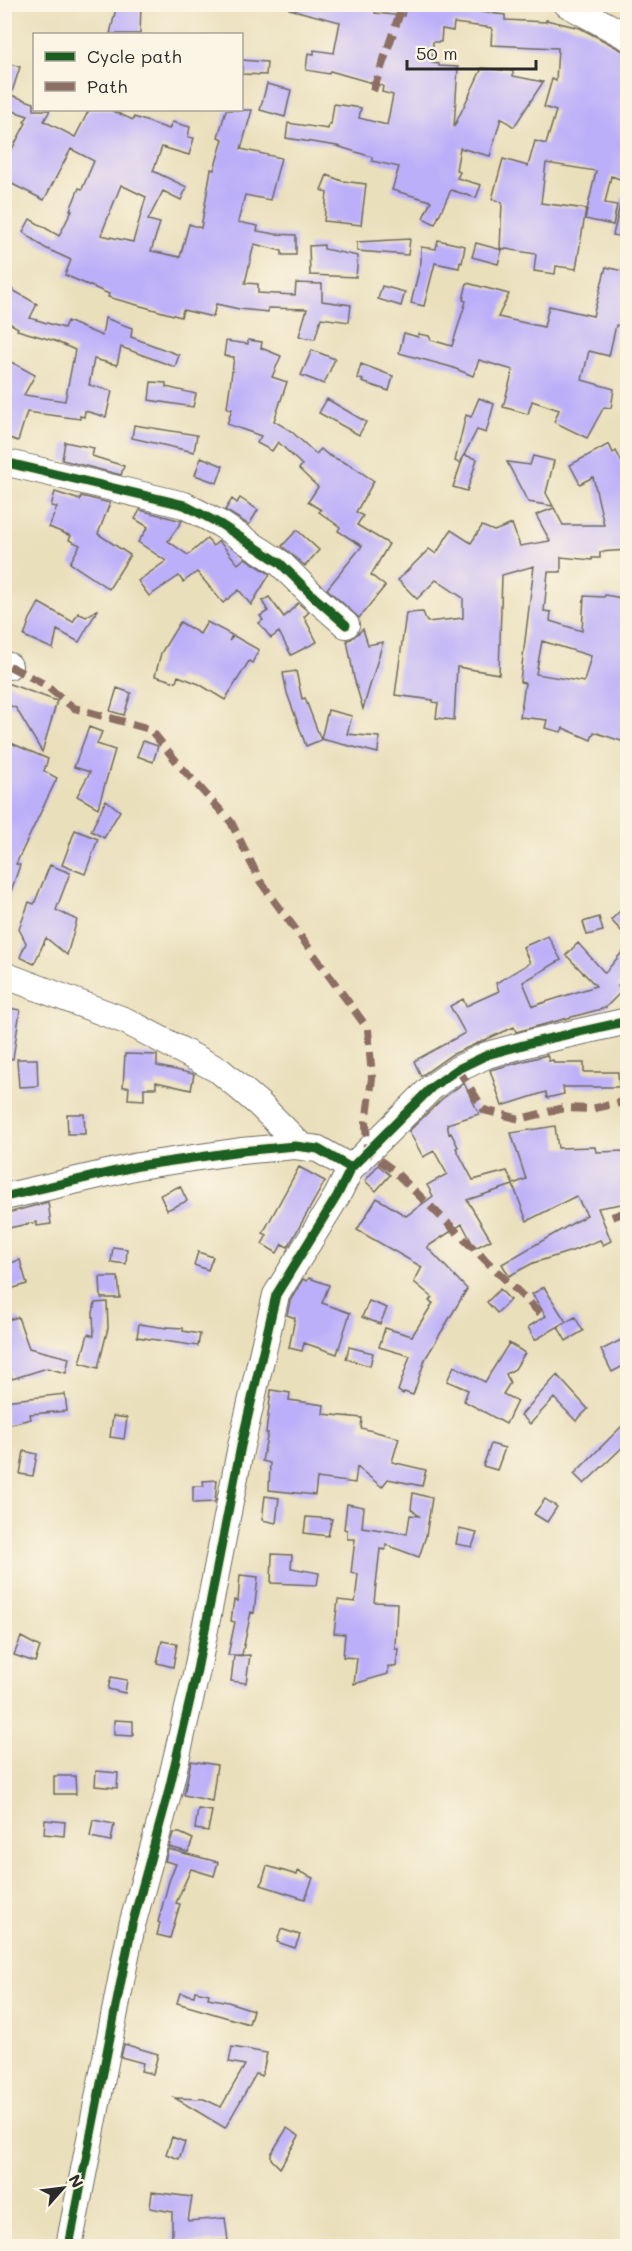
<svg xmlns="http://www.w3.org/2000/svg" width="632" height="2251" font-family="Mali,sans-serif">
<rect width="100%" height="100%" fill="#fcf5e5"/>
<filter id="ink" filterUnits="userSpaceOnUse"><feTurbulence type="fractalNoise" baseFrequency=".0167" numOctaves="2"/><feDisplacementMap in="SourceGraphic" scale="12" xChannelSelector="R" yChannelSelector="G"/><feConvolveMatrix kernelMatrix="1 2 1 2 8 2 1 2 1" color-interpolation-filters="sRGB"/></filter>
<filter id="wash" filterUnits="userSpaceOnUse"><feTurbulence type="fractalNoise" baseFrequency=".008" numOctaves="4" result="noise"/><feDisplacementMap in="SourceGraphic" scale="24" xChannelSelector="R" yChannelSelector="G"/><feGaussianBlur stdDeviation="1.35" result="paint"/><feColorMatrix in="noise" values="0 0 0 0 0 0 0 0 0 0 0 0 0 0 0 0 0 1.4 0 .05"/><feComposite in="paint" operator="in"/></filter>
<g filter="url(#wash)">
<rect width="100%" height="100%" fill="#eadfbb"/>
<g id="blocks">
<path fill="#bcaff9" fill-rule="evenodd" d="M117 4H141L140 34H110Z
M290 4H376L375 13 404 16 406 4 446 7V4H482L481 12 505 15V20L546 22V20L580 28 627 53V164L623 180 611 176 605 203 617 205 613 225 585 219 596 171 546 163 541 203 586 209 576 269 556 266 555 274 534 271 536 254 500 248 502 202 492 199 503 159 528 166 535 141 546 144 556 111 544 107 552 79 556 81 558 48 491 45 492 28 454 23 453 31 442 29 441 42H433L432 63 439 64V66L458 67 454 127 482 68 513 71V76L543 82 514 127 501 118 490 156 460 148 456 170 460 172 457 178 481 185 476 198 451 190 435 224 423 218 431 201 392 190 399 167 372 161V157L337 146 286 138 288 123 328 129 329 124H331L334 104 361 108 359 118 387 125 393 95 382 92 383 86 330 71 329 74 306 70 308 53 314 54V50L334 53 340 22 289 9Z
M242 60 267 62 266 75 242 74Z
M4 62 20 67 11 95 34 103V110H50L44 121 75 137 89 110H111L133 120 134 117 169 129 172 122 190 127 188 137 194 138 189 155 162 147 153 171 187 187 181 200 163 191 148 220 160 223 151 251 180 257 189 224 201 228 211 169 214 170 223 139 218 137 226 110H252L241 149 281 158 270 200 245 195 238 222 258 226 257 231 275 234 296 235V255H282V251L254 244 245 283 258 284V293L295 295 296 283 322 284V301L351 305 349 322 321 318 315 339 306 338 299 336 307 309 268 308V312L239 309 216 304 213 317 183 310 181 317 108 297 109 294 65 275 71 260 45 248 23 232 30 219 59 236 72 210H70L79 188 82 189 94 161 71 149 44 200 4 180V145L12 149 26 123 24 122 28 116 4 108ZM121 185 146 197 133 242 101 235Z
M267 84 291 90 285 117 260 110Z
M327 175 342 181 366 184 361 225 324 221 327 193 321 190Z
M622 197 627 198V238L613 235Z
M410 239 408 255 357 251V242Z
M438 240 465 246 462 263 460 262 459 268 435 263 424 306 411 303 421 262V247L436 249Z
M476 243 502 250 498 264 472 257Z
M324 245V249L358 256 356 277 310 275 309 246Z
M606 267 627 272V327L616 325 609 356 589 351 582 380 614 389 611 408 604 407 587 438 554 422 559 410 532 401 528 414 503 407 513 370 479 360 473 376 451 367 399 353 404 333 418 337 419 334 429 336 431 340 452 346 466 301 463 300 467 283 509 294 498 317 544 327 549 306 593 316Z
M4 285 37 304 30 318 64 328 67 321 102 336 105 318 132 328 131 337 179 355 175 367 121 347 117 365 94 359 89 385 112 391 106 417 85 411 84 417 80 416V419L27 412 18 441 4 436V358L35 375 24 395 65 401 75 350 55 341 17 330 18 328 4 320Z
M382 286 405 292 401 306 378 299Z
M248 340 262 342 261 348 281 356 272 377 287 382 274 421 291 431 316 454 321 449 328 455 350 465 374 481 356 512 363 516 357 525 389 544 371 575 385 586 359 618 327 589 362 546 338 531 340 527 319 512 321 510 308 502 318 487 299 469 302 465 278 442 272 451 257 443 261 436 227 424 232 409 227 408 234 357 224 356 226 341 248 344Z
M312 350 335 359 324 384 301 375Z
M361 364 393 376 389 391 362 382 363 380 357 378Z
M151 382 166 383V387L196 394 193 407 149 400Z
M479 398 494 404 486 433 477 430 464 455 477 459 467 491 453 487 464 455 459 463 455 461 466 415 471 417Z
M327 399 366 422 359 435 319 413Z
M134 425 197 435 194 452 132 438Z
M65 442 94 448 92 456 124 466 121 475 62 460Z
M609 444 613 453 616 451 627 472V500L623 501 627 523V550L600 552V558H592V560L561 557V572H548L544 611 551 612 550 621 582 631 584 596 604 597 605 595 627 599V743L594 732 591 740 563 728 561 732 545 728 547 720 520 717 525 683 520 682 534 566 502 575 499 674 457 667 454 720 436 718 438 703 433 702V700L395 695 406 613 423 612 427 622 463 618V598L436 580 417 599 398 580 429 549 436 554 451 530 471 543 482 526 494 531 512 524 520 546 550 541 536 515 554 508 563 525H604L593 477 580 484 570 465ZM542 641 591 656 584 682 536 674Z
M533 456 554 461 546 493 553 506 528 502 507 462 530 465Z
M201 457 223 466 217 483 195 475Z
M55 492 80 500 81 496 110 503 98 534 130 555 109 589 70 563 80 545 69 540 71 536 49 527 57 507 51 506Z
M240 498 258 510 249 525 225 510 232 499 237 503Z
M140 510 182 521 168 541 188 555 207 539 213 546 219 541 238 564 245 558 270 574 251 605 239 590 223 603 197 572 183 582 179 576 149 596 138 581 166 561 138 542 148 527 135 519Z
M297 530 319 550 305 566 282 546Z
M269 597 284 617 298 603 309 612 304 617 317 642 291 655 279 632 271 638 259 623 263 620 260 616 268 611 262 601Z
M39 603 73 622 78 613 86 617 98 609 79 642 57 630 53 649 24 636 30 619Z
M180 622 200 634 207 622 232 635 229 641 234 636 259 650 252 663 249 661 225 700 199 684 178 676 176 682 155 676 161 653Z
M363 629 368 645 383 642 363 709 354 678 347 640 351 639Z
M296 671 302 699 305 698 321 740 306 746 287 693 283 673Z
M4 682 57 701 42 752 16 708 4 703Z
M117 688 131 693 124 715 110 711Z
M328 710 352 716 347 734 379 737 378 753 321 739Z
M89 727 102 732 97 744 115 750 98 808 77 796 90 772 74 767Z
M4 740 48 759 44 771 57 778 16 864 20 865 7 903H4Z
M143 741 158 746 153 762 137 756Z
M106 800 120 811 104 838 91 831Z
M75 830 98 839 85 874 62 865Z
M50 865 70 873 56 910 77 920 67 955 46 938 34 964 20 957 26 943 19 929 29 902 34 904Z
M627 904V937L611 920Z
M599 917 603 931 587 935 583 922Z
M548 936 561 960 523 982 533 1006 596 986 566 955 578 943 605 973 627 946V974L618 986 622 991 605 1008 516 1032 514 1027 451 1055 421 1076 414 1061 465 1033 450 1006 463 999 466 1006 499 991 496 983 530 963 523 947Z
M4 1007 20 1010 13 1059 4 1058Z
M125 1054 157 1055V1066L194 1074 191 1090 156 1082V1088H144V1100L128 1099 129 1087H123Z
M547 1055 549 1061 553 1060 554 1063H584V1072H618L619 1087H563L564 1094 547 1098 546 1092 502 1106 490 1070Z
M17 1059H37L38 1086 19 1087Z
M464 1083 479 1114 447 1124 449 1134 451 1133 458 1147 456 1148 473 1180 507 1171 513 1184 526 1179 511 1133 555 1126 558 1148 595 1147 596 1152 626 1151 627 1203 598 1208 611 1241 603 1245 600 1240 572 1251 533 1263 509 1276 502 1264 587 1215 576 1196 527 1221 513 1185 467 1200 491 1240 475 1248 462 1224 427 1247 467 1289 424 1361 425 1360 413 1395 404 1392 403 1394 398 1391 410 1356 379 1347 385 1328 412 1336 433 1303 429 1301 432 1297 414 1282 422 1267 357 1230 377 1198 406 1216 433 1196 427 1185 447 1174 434 1151 423 1157 409 1131 442 1099Z
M67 1114H84L85 1134H68Z
M378 1165 390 1175 376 1191 365 1181Z
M299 1167 325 1181 288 1247 282 1244 277 1253 262 1244 267 1235 263 1233Z
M180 1186 187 1201 167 1210 160 1195Z
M48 1202 51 1224 37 1226V1222L4 1229V1214Z
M113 1247 127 1249 126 1264 111 1262Z
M198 1252 213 1257 208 1270 194 1265Z
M20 1260 27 1284 4 1291V1265Z
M100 1277H118L120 1298H101Z
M309 1278 329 1285 322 1303 350 1313 337 1354 304 1343 302 1351 289 1348 295 1318 287 1315 290 1301 303 1279 307 1281Z
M544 1287 566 1322 535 1340 528 1327 546 1316 532 1294Z
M500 1289 510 1300 497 1313 487 1302Z
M369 1301 387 1308 380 1324 362 1317Z
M107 1302 108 1328 98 1368 80 1363 88 1334 94 1336 93 1313 95 1303Z
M18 1317 29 1348 69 1358 66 1373 47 1368 12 1379 4 1353V1321Z
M575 1317 583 1331 566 1341 558 1327Z
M139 1324 166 1328V1327L183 1328V1331L200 1334 198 1346 137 1337Z
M627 1337V1364L612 1372 601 1350Z
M509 1343 525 1353 515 1369 506 1374 510 1383 503 1394 517 1401 506 1424 464 1401 468 1390 447 1381 454 1366 485 1382Z
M349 1347 373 1353 370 1366 346 1359Z
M557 1375 588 1409 576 1421 554 1398 530 1424 521 1415Z
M271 1390 290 1393 289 1400 324 1405 323 1414 362 1418 361 1428 399 1438 392 1462 426 1470 422 1486 388 1479 382 1487 357 1467 355 1483 317 1478 315 1495 269 1490 270 1463 262 1461 268 1433H266Z
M65 1394 67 1411 30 1414 31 1419 7 1425 4 1401Z
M113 1416 127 1418 124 1439 110 1437Z
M627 1421V1443L584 1484 574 1474Z
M491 1444 505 1448 497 1470 483 1466Z
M24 1451 37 1454 33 1476 20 1474Z
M217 1480 215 1502 193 1503V1486H204L203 1481Z
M413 1493 432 1498 426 1536 419 1557 386 1545 385 1550 380 1549 374 1602 397 1603 395 1649H398L396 1667 388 1666V1674L354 1684 357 1658 343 1657 345 1634 334 1633 338 1600 355 1602 358 1574 351 1573 355 1539H347V1530L344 1529 347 1504 364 1507 362 1527 407 1534 410 1515 419 1516 411 1509Z
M265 1496 279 1498 276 1523 262 1520Z
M545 1499 557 1507 547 1522 534 1514Z
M306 1517 332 1519 328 1536 304 1533Z
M459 1529 477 1533 472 1547 456 1544Z
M272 1554 292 1555 291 1568 319 1573 317 1585 271 1583Z
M240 1575 258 1577 254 1613 251 1612 242 1655H228L235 1622 231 1621 234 1600 238 1601Z
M21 1637 40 1647 35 1662 14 1655Z
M162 1641 177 1644 173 1667 157 1663Z
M250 1655 246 1683 231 1681 234 1656Z
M111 1677 127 1680 125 1693 108 1689Z
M114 1720 133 1721V1736L114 1735Z
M191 1761 217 1765 212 1801 184 1795Z
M96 1771 118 1773 117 1788 95 1786Z
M54 1776H75L76 1794H54Z
M198 1809 212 1811 208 1831 195 1829Z
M45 1820 65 1822 64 1836 44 1834Z
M93 1820 114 1824 111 1841 90 1837Z
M173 1833H180L193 1839 188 1852 169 1847Z
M168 1849 218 1862 214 1876 191 1869 176 1903 180 1904 170 1938 157 1935 160 1923 158 1922 169 1881 176 1864 165 1861Z
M267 1866 297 1875 298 1871 313 1878 305 1899 261 1885Z
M281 1929 300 1935 295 1948 277 1942Z
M195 1991 209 1994 208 1998 228 2002 253 2010 249 2024 177 2003 180 1993 194 1996Z
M124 2044 158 2054 153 2074 141 2071 143 2063 121 2057Z
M232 2047 267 2053 262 2076 256 2074 225 2128 175 2098 204 2099 221 2107 245 2065 229 2062Z
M287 2128 299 2136 280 2168 271 2159V2154Z
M172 2137 185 2142 179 2159 166 2154Z
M152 2192 192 2197 188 2221 225 2218 228 2241 172 2244V2212L150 2208Z"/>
</g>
</g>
<g filter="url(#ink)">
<use href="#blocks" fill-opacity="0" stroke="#6e6a5d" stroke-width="1.5"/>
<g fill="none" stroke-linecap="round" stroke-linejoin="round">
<g stroke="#6e6a5d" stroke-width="28">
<path id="minor" d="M567 4 628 37
M4 462 184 505 220 524 280 563 314 597 346 625
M4 665 9 666
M4 975 126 1021 220 1071 259 1104 302 1147
M4 1197 138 1166 241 1151 295 1146 318 1149 351 1168
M69 2246 132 1925 167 1798 197 1670 241 1446 276 1295 337 1196 351 1168 432 1087 458 1069 487 1055 534 1042 628 1021"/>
</g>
<use href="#minor" stroke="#fff" stroke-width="26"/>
<path stroke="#8d6e63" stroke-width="8" stroke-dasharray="15 8" stroke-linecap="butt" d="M373 91 403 4
M9 666 44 684 74 708 150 729 181 767 231 822 260 881 368 1029 372 1078 366 1123 367 1151 393 1170 541 1314
M458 1069 484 1110 520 1119 564 1108 591 1109 628 1101
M612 1217 628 1211"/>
<g stroke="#fcf5e5" stroke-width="13">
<path id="cycleway" d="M4 462 184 505 220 524 280 563 314 597 346 625
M4 1197 138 1166 241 1151 295 1146 318 1149 351 1168
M69 2246 132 1925 167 1798 197 1670 241 1446 276 1295 337 1196 351 1168 432 1087 458 1069 487 1055 534 1042 628 1021"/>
</g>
<use href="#cycleway" stroke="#1b5e20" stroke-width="9"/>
</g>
</g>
<rect width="632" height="2251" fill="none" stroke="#fcf5e5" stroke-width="24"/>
<rect x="33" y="33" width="210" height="78" fill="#fcf5e5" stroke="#a8a49b" stroke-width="1.5"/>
<rect x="45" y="52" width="30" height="9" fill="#1b5e20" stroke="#a8a49b" stroke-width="1.5"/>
<text x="87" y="63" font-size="18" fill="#2b2b2b">Cycle path</text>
<rect x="45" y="82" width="30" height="9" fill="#8d6e63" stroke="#a8a49b" stroke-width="1.5"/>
<text x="87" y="93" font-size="18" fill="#2b2b2b">Path</text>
<g transform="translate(63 2188) rotate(62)" stroke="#fcf5e5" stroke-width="4.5" paint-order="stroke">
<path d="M0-4.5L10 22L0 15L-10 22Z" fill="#2b2b2b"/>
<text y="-9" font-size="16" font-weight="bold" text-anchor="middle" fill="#2b2b2b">N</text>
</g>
<path d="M407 60v9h129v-9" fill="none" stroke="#2b2b2b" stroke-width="3"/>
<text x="416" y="60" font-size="18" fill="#2b2b2b" stroke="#fcf5e5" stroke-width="4.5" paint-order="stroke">50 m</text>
</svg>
